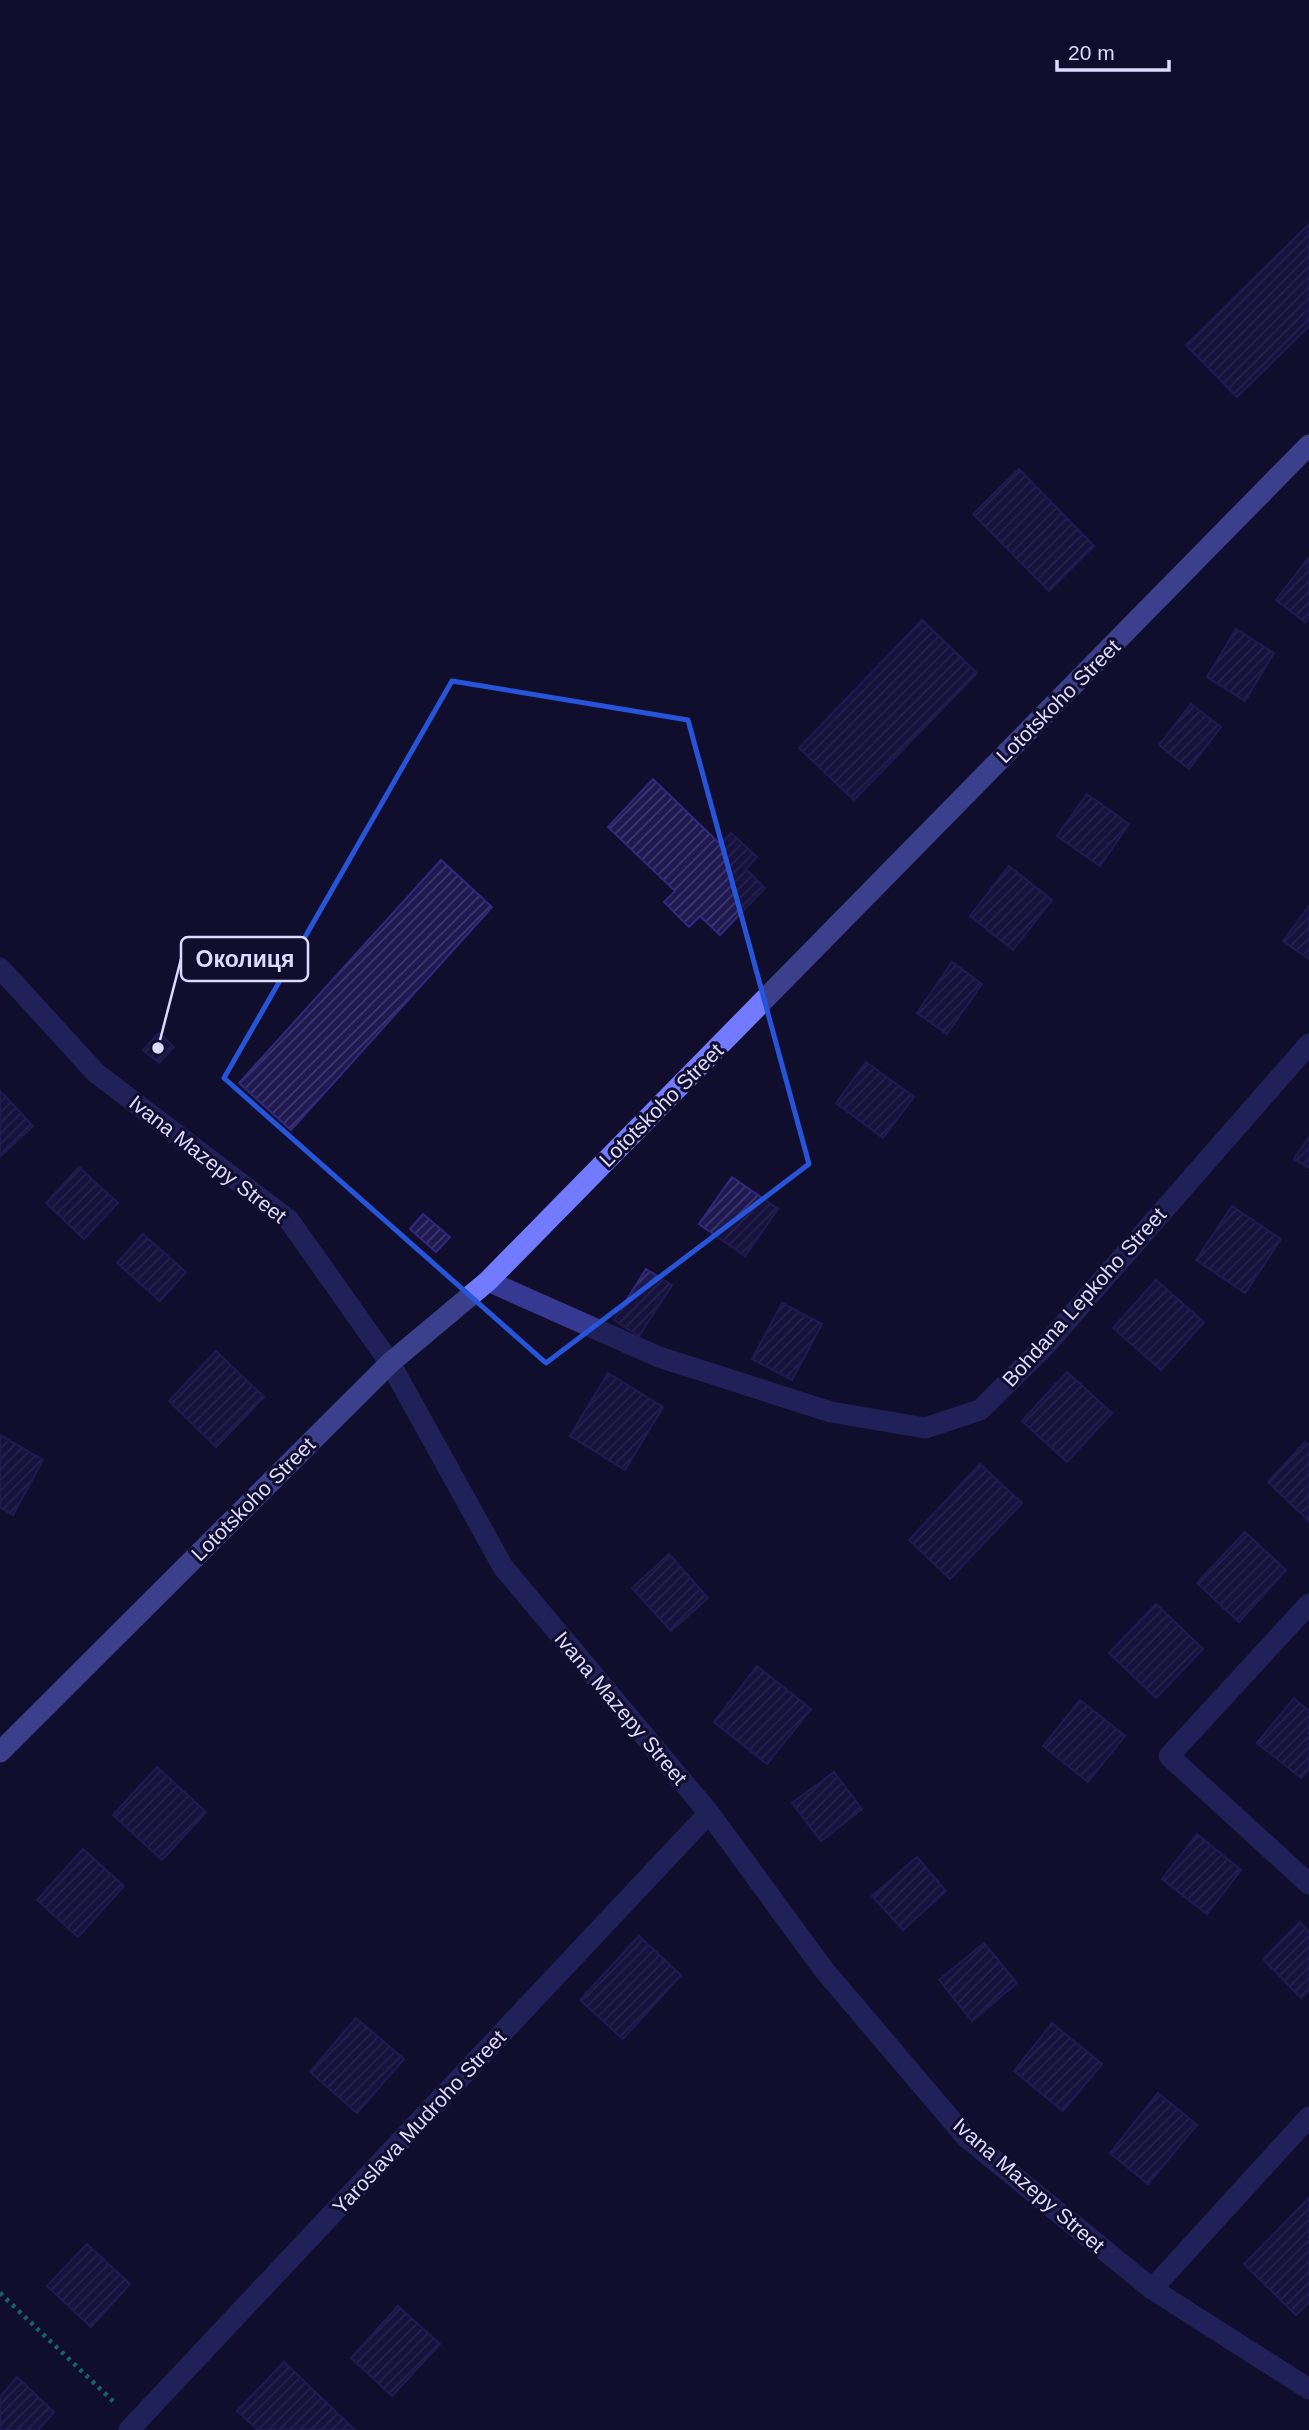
<svg xmlns="http://www.w3.org/2000/svg" width="1309" height="2430" font-family="Helvetica,sans-serif">
<defs>
<pattern id="building-hatch" width="6" height="6" patternUnits="userSpaceOnUse" patternTransform="scale(1.75)"><rect width="6" height="6" fill="#1f1851"/><path d="M-1 1l2-2M0 6l6-6M5 7l2-2" fill="none" stroke="#3f396b"/></pattern>
</defs>
<rect width="100%" height="100%" fill="#110e2d"/>
<path fill="url(#building-hatch)" stroke="#31287f" stroke-width="2" d="M1309 224V326L1237 397 1186 345Z
M1019 469 1094 546 1049 591 973 514Z
M1309 557V617L1305 622 1276 600Z
M922 620 977 673 854 800 799 748Z
M1236 629 1274 653 1245 701 1207 677Z
M1191 704 1221 727 1189 769 1159 745Z
M653 779 720 844 731 833 757 857 746 869 765 888 720 935 700 916 689 927 664 902 675 891 608 827Z
M1087 794 1129 824 1100 866 1057 836Z
M441 860 492 907 291 1130 239 1083Z
M1009 866 1052 900 1013 950 970 916Z
M1309 906V959L1283 941Z
M952 962 982 984 947 1034 917 1013Z
M159 1033 174 1047 159 1063 143 1050Z
M866 1062 914 1097 883 1138 836 1103Z
M0 1091 33 1126 0 1157Z
M1309 1137V1168L1294 1159Z
M79 1167 118 1203 84 1239 46 1203Z
M732 1177 778 1209 745 1256 699 1224Z
M1232 1206 1281 1239 1245 1293 1196 1260Z
M423 1214 450 1237 436 1252 410 1229Z
M143 1234 186 1272 160 1301 117 1263Z
M646 1269 672 1285 639 1336 614 1320Z
M1156 1280 1204 1322 1161 1370 1113 1328Z
M782 1303 822 1324 792 1380 752 1359Z
M216 1351 264 1397 216 1447 169 1401Z
M1067 1372 1112 1413 1067 1462 1022 1421Z
M608 1373 663 1407 625 1470 570 1436Z
M0 1435 43 1460 13 1515 0 1507Z
M1305 1442 1309 1445V1521L1268 1482Z
M980 1464 1022 1503 950 1579 909 1540Z
M1245 1532 1286 1570 1239 1622 1197 1583Z
M669 1554 708 1598 671 1631 632 1588Z
M1156 1604 1203 1649 1156 1698 1109 1653Z
M757 1666 811 1709 767 1764 714 1722Z
M1294 1698 1309 1711V1769L1301 1778 1257 1743Z
M1080 1700 1125 1736 1088 1782 1043 1746Z
M157 1767 206 1812 162 1860 113 1815Z
M834 1772 862 1809 821 1841 792 1803Z
M1197 1834 1241 1870 1207 1914 1162 1879Z
M83 1849 124 1886 78 1937 37 1900Z
M917 1857 946 1891 903 1930 872 1896Z
M1300 1922 1309 1932V1990L1301 1998 1263 1959Z
M639 1936 681 1975 623 2039 580 2000Z
M984 1943 1017 1983 972 2021 939 1980Z
M356 2018 404 2059 357 2113 310 2072Z
M1052 2023 1102 2064 1063 2111 1014 2071Z
M1158 2093 1197 2125 1148 2184 1110 2153Z
M1309 2198V2302L1296 2315 1244 2264Z
M87 2244 130 2284 91 2327 47 2286Z
M398 2306 440 2344 392 2396 351 2358Z
M284 2362 355 2430H258L237 2411Z
M17 2377 54 2412 38 2430H0V2397Z"/>
<g fill="none" stroke-linecap="round" stroke-linejoin="round">
<path stroke="#23cbb2" stroke-width="4.5" stroke-dasharray="3.5 5" stroke-linecap="butt" d="M0 2293 115 2403"/>
<path stroke="#353991" stroke-width="21" d="M0 968 96 1073 289 1220 390 1363 503 1567 709 1813 824 1970 966 2137 1152 2289 1309 2389
M488 1281 659 1357 831 1412 925 1428 980 1410 1044 1347 1309 1044
M1309 1604 1169 1756 1309 1884
M1152 2289 1309 2117
M129 2430 709 1813"/>
<path stroke="#727bff" stroke-width="21" d="M0 1752 390 1363 488 1281 1309 445"/>
</g>
<path d="M0 0H1309V2430H0ZM452 681 688 720 809 1164 546 1363 224 1078Z" fill="#110e2d" fill-opacity=".55" fill-rule="evenodd"/>
<path fill="none" stroke="#2755da" stroke-width="5" stroke-linejoin="round" d="M452 681 688 720 809 1164 546 1363 224 1078Z"/>
<g text-anchor="middle" dominant-baseline="central" stroke-width="6" stroke-linejoin="round" paint-order="stroke">
<g font-size="21" fill="#dcdbff" stroke="#110e2d">
<text transform="translate(1058 701) rotate(-45)">Lototskoho Street</text>
<text transform="translate(661 1105) rotate(-45)">Lototskoho Street</text>
<text transform="translate(208 1159) rotate(38)">Ivana Mazepy Street</text>
<text transform="translate(1084 1297) rotate(-48)">Bohdana Lepkoho Street</text>
<text transform="translate(253 1499) rotate(-45)">Lototskoho Street</text>
<text transform="translate(621 1708) rotate(50)">Ivana Mazepy Street</text>
<text transform="translate(419 2122) rotate(-47)">Yaroslava Mudroho Street</text>
<text transform="translate(1029 2185) rotate(41)">Ivana Mazepy Street</text>
</g>
</g>
<path fill="none" stroke="#dcdbff" stroke-width="2.5" d="M158 1048L181 959"/>
<circle fill="#dcdbff" stroke="#110e2d" stroke-width="2.5" cx="158" cy="1048" r="7"/>
<rect fill="#110e2d" stroke="#dcdbff" stroke-width="2.5" x="181" y="937" width="127" height="44" rx="7"/>
<g font-size="23" text-anchor="middle" font-weight="bold" fill="#dcdbff">
<text x="245" y="967">Околиця</text>
</g>
<path d="M1057 60v10h112v-10" fill="none" stroke="#dcdbff" stroke-width="3.5"/>
<text x="1068" y="60" font-size="21" fill="#dcdbff" stroke="#110e2d" stroke-width="5" paint-order="stroke">20 m</text>
</svg>
